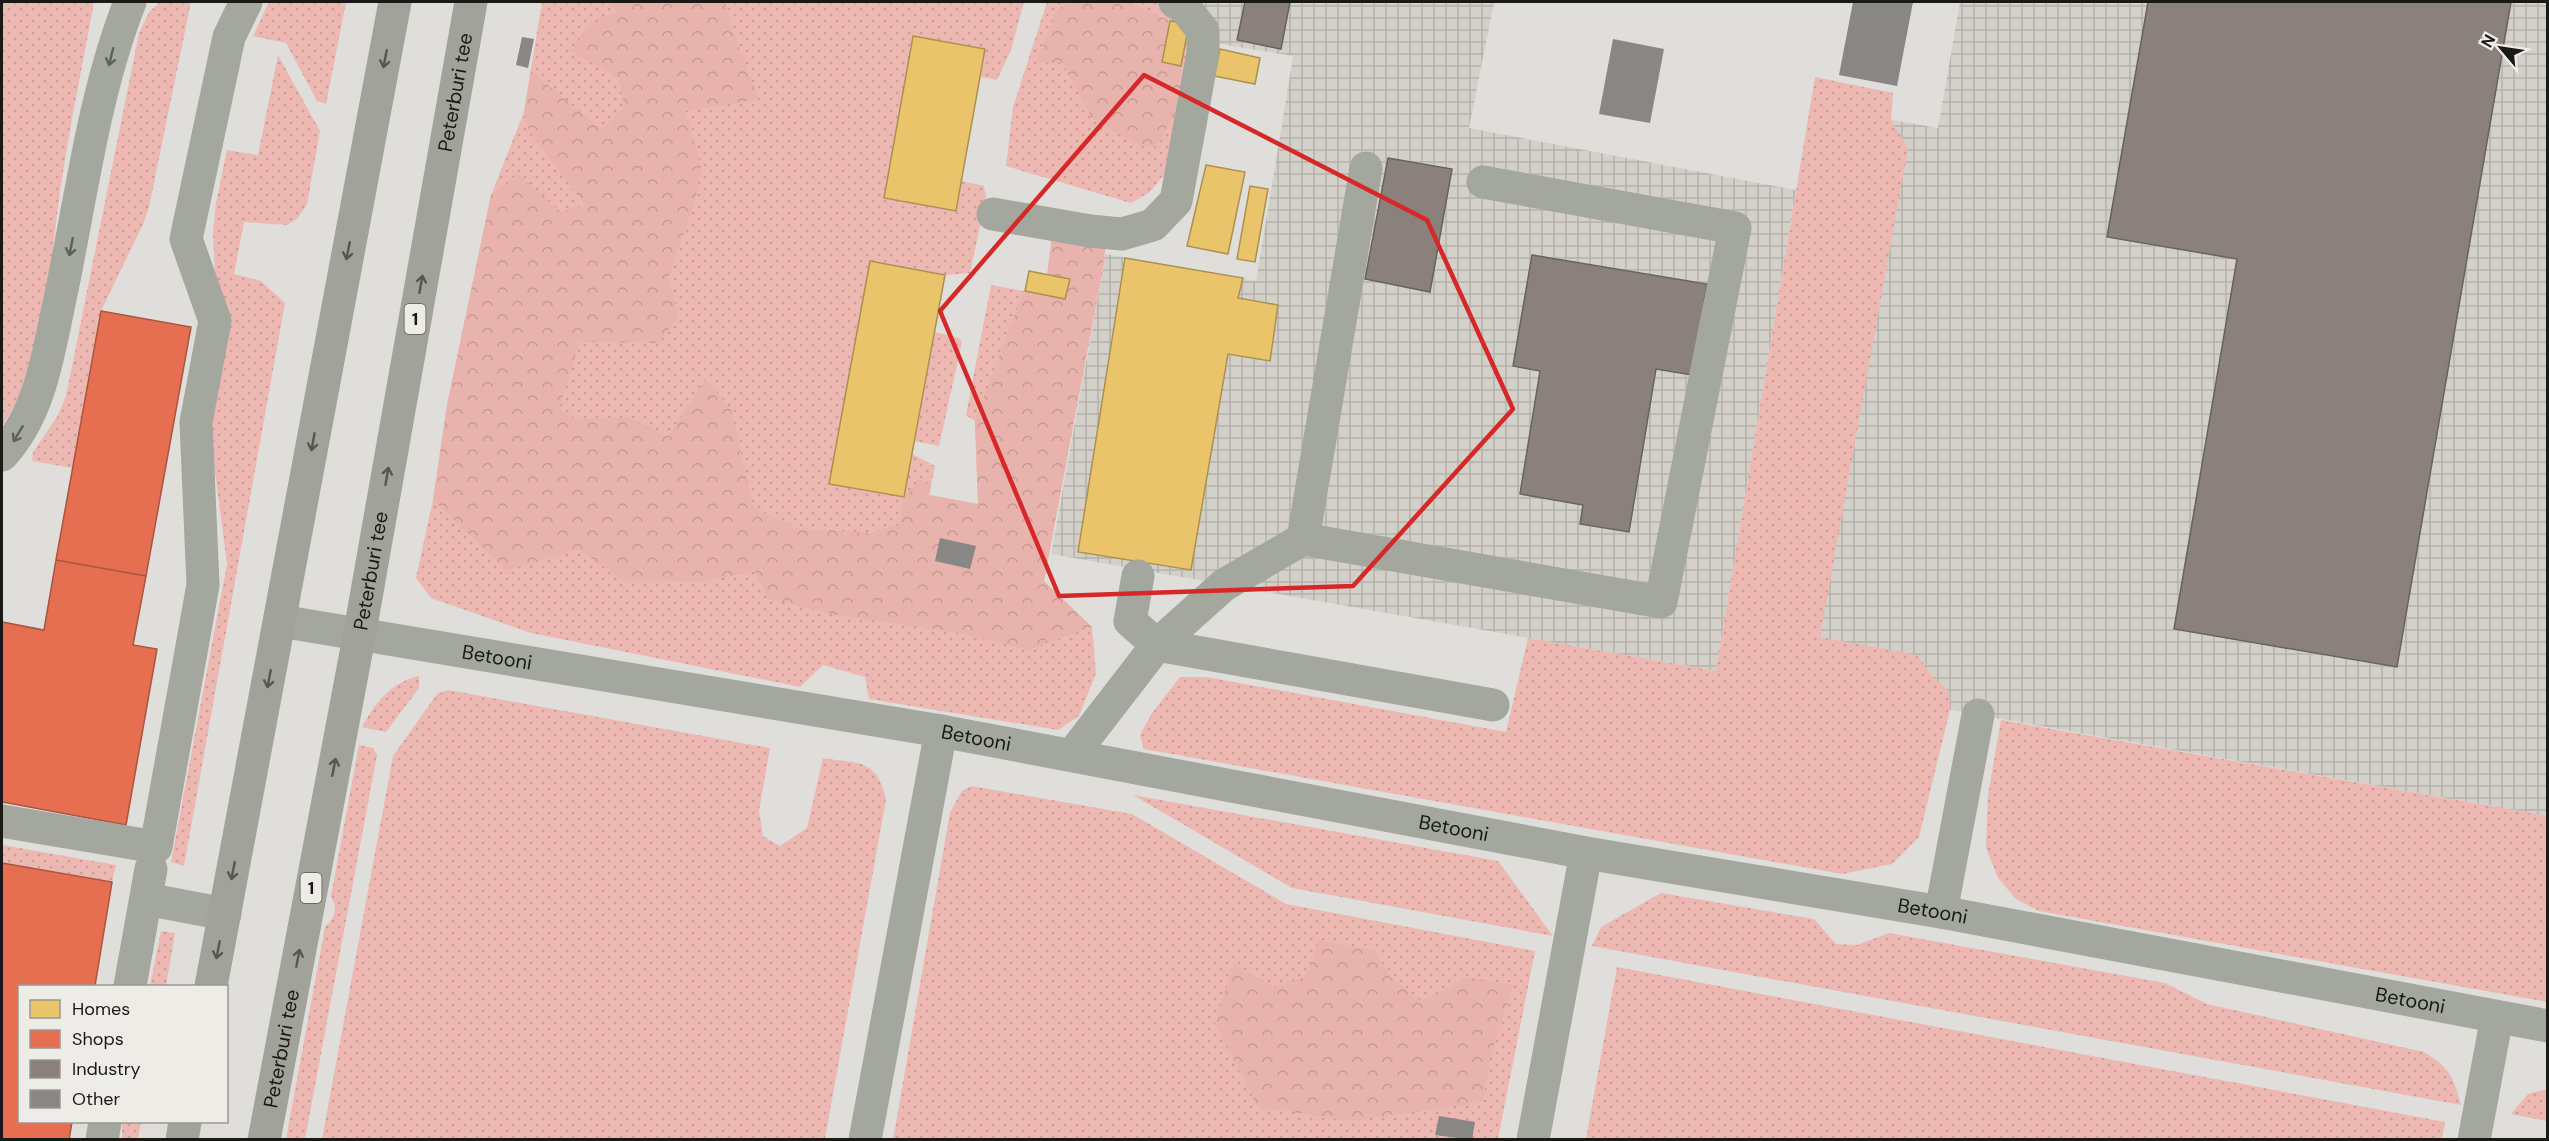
<svg xmlns="http://www.w3.org/2000/svg" width="2549" height="1141" font-family="'DM Sans',sans-serif">
<defs>
<pattern id="industrial-grid" width="8" height="8" patternUnits="userSpaceOnUse" patternTransform="scale(1.5)"><rect width="8" height="8" fill="#d3d0c9"/><path d="M0 4h8M4 0v8" fill="none" stroke="#b5b2ac"/></pattern>
<pattern id="green-dots" width="8" height="8" patternUnits="userSpaceOnUse" patternTransform="scale(1.5)"><rect width="8" height="8" fill="#edb8b2"/><path d="M2 2h.1M6 6h.1" fill="none" stroke="#cb9e98" stroke-width="1.8" stroke-linecap="round"/></pattern>
<pattern id="forest-crowns" width="20" height="18" patternUnits="userSpaceOnUse" patternTransform="scale(1.5)"><rect width="20" height="18" fill="#e9b3ad"/><path d="M2 6a3 3 0 1 1 6 0M12 15a3 3 0 1 1 6 0" fill="none" stroke="#c79994"/></pattern>
</defs>
<rect width="100%" height="100%" fill="#dfdedb"/>
<path fill="url(#industrial-grid)" d="M1144 2H1494L1469 128 1796 190 1716 671 1051 554 1106 254 1256 281 1287 94 1293 56 1137 30Z
M1960 2H2547V816L1928 706 1783 683 1880 118 1938 128Z"/>
<path fill="url(#green-dots)" d="M2 2H94C84 58 72 115 63 172 49 254 51 355 2 426Z
M160 2H191L149 207 144 222 101 311 73 468 32 461 33 452 57 417 66 396 139 33 149 12Z
M269 2H346L326 104 317 101 286 43 253 36Z
M542 2H1024L1011 50 997 80 981 77 985 49 914 36 884 198 956 211 962 181 984 186 986 198 970 273 945 275 871 261 830 484 904 497 912 454 935 466 929 495 978 504 975 421 966 415 991 285 1065 299 1070 279 1106 254 1044 581 1092 627 1096 673 1079 716 1058 730 869 699 865 677 823 665 800 687 531 633 431 598 416 578 433 500 447 405 491 195 524 112Z
M1047 2H1161L1180 16 1190 51 1172 165 1150 192 1131 203 1006 166 1013 107Z
M278 55 320 131 307 204 297 219 287 225 244 222 234 274 261 281 285 303 184 866 171 862 227 564 208 418 226 315 215 273 213 234 216 203 227 150 258 155Z
M1815 77 1893 93 1891 120 1908 148 1820 637 1917 655 1933 677 1949 691 1950 710 1919 837 1892 864 1842 874 1144 749 1140 735 1152 713 1180 677H1207L1506 732 1528 638 1716 671Z
M935 332 959 338 962 342 939 446 915 441Z
M419 676V688L386 732 362 727C375 703 391 682 419 676Z
M448 690 770 748 759 811 763 836 780 846 807 828 823 758C859 764 876 758 886 799L825 1139H322L393 756 437 694Z
M2001 720 2547 816V1002L2039 911 2016 899 1998 878 1986 848 1988 795Z
M359 745 373 748 377 755 305 1139H286L325 927C336 916 338 910 331 896Z
M971 786 1132 814 1286 904 1535 951 1498 1139 893 1140 950 812 962 791Z
M1133 795 1498 861 1553 936 1292 888Z
M2 845 116 865 112 882 2 863Z
M1661 893 1814 919 1836 944 1857 945 1889 933 2165 983 2207 1004 2424 1052C2450 1068 2453 1076 2461 1105L1592 946 1601 927Z
M161 931 175 933 166 986H150Z
M1617 967 2445 1122 2442 1139H1586Z
M2547 1089V1121L2511 1114 2528 1094Z
M122 1122H141L138 1139H122Z"/>
<path fill="url(#forest-crowns)" d="M608 2H725L737 43 759 99 685 111 701 166 696 198 669 276 678 316 659 343 580 342 559 409 577 419 630 418 668 436 706 379 731 409 753 507 796 528 869 533 899 525 904 498 919 480 931 485 929 495 978 504 975 421 1019 303 1025 291 1066 299 1070 279 1047 275 1052 235 1107 241 1044 581 1092 627 1028 650 955 632 836 615 767 598 755 571 700 582 623 580 579 550 506 570 433 500 447 405 491 195 518 174 561 212 585 205 529 131 524 112 531 71 602 130 624 107 619 78 571 51 591 22 617 12Z
M1068 2H1128L1170 21 1162 62 1181 66 1175 113 1157 147 1140 146 1092 118 1062 63 1036 62 1058 9Z
M1319 940 1375 950 1390 977 1421 1001 1467 977 1513 985 1490 1058 1483 1102 1351 1121 1258 1107 1215 1024 1234 964 1275 987 1305 977Z"/>
<path fill="#e9c46a" stroke="#ab9151" stroke-width="1.5" d="M1170 21 1189 24 1181 66 1162 62Z
M913 36 985 49 956 211 884 198Z
M1220 49 1260 58 1255 84 1214 76Z
M1206 165 1245 172 1228 254 1187 246Z
M1250 186 1268 189 1255 262 1237 259Z
M1125 258 1243 278 1238 298 1278 305 1270 361 1228 354 1191 570 1078 552Z
M870 261 945 275 904 497 829 484Z
M1029 271 1070 279 1065 299 1025 291Z"/>
<path fill="#e76f51" stroke="#a95540" stroke-width="1.5" d="M101 311 191 327 146 576 56 560Z
M56 560 146 576 133 645 157 649 126 825 2 802V622L44 630Z
M2 863 112 882 95 986H20V1122H72L69 1140H2Z"/>
<path fill="#8a817c" stroke="#68625e" stroke-width="1.5" d="M1245 2H1290L1281 49 1237 40Z
M2148 2H2511L2397 667 2174 629 2237 259 2107 237Z
M1388 158 1452 169 1430 292 1365 279Z
M1532 255 1707 284 1692 375 1656 369 1629 532 1580 524 1583 505 1520 494 1540 371 1513 366Z"/>
<path fill="#888785" d="M1853 2H1913L1897 86 1839 75Z
M522 37 534 39 528 68 516 65Z
M1613 39 1664 49 1650 123 1599 114Z
M940 538 976 546 970 569 935 561Z
M1439 1116 1475 1122 1472 1140 1435 1135Z"/>
<g fill="none" stroke-linecap="round" stroke-linejoin="round">
<g stroke="#a4a79d" stroke-width="33">
<path d="M993 214 1090 231 1122 234 1153 225 1176 201 1203 53V31L1185 8 1175 2"/>
<path d="M2 455C41 412 48 354 60 299 81 200 93 96 130 2"/>
<path d="M1303 539 1366 168"/>
<path d="M1138 576 1130 621 1157 645 1493 705"/>
<path id="s1" d="M280 621 941 731 1586 853 1941 912 2548 1026"/>
<path d="M1072 755 1157 645 1224 585 1303 539 1661 602 1735 228 1483 182"/>
<path d="M2 821 156 847 203 585 196 422 215 321 186 239 229 37 246 2"/>
<path d="M146 899 225 914"/>
<path d="M1941 912 1978 715"/>
<path d="M130 986 151 869"/>
<path d="M102 1140 105 1122"/>
<path d="M865 1140 941 731"/>
<path d="M1533 1140 1586 853"/>
<path d="M2474 1140 2497 1017"/>
</g>
<g stroke="#a1a299" stroke-width="33">
<path d="M211 986 395 2"/>
<path d="M182 1140 185 1122"/>
<path id="s2" d="M264 1140 359 637 471 2"/>
</g>
</g>
<defs><path id="oneway-shaft" d="M-6 0H5M1.5-3L5.5 0L1.5 3" fill="none" stroke-width="1.6" stroke-linecap="round" stroke-linejoin="round" transform="scale(1.5)"/></defs>
<g stroke="#5e605a">
<use href="#oneway-shaft" transform="translate(111 57) rotate(104)"/>
<use href="#oneway-shaft" transform="translate(71 247) rotate(101)"/>
<use href="#oneway-shaft" transform="translate(18 434) rotate(121)"/>
</g>
<g stroke="#565752">
<use href="#oneway-shaft" transform="translate(385 59) rotate(101)"/>
<use href="#oneway-shaft" transform="translate(348 251) rotate(101)"/>
<use href="#oneway-shaft" transform="translate(421 284) rotate(-80)"/>
<use href="#oneway-shaft" transform="translate(313 442) rotate(100)"/>
<use href="#oneway-shaft" transform="translate(387 476) rotate(-80)"/>
<use href="#oneway-shaft" transform="translate(269 679) rotate(101)"/>
<use href="#oneway-shaft" transform="translate(334 767) rotate(-79)"/>
<use href="#oneway-shaft" transform="translate(233 871) rotate(101)"/>
<use href="#oneway-shaft" transform="translate(218 950) rotate(101)"/>
<use href="#oneway-shaft" transform="translate(298 958) rotate(-79)"/>
</g>
<path fill="none" stroke="#d62828" stroke-width="4.5" stroke-linejoin="round" d="M1144 75 1427 220 1513 409 1353 586 1059 596 940 311Z"/>
<g text-anchor="middle" dominant-baseline="central" stroke-width="6" stroke-linejoin="round" paint-order="stroke">
<g fill="#eeece6" stroke="#595855" stroke-width="1.5">
<rect x="404.5" y="304" width="21" height="30" rx="4.5"/>
<rect x="300.5" y="873" width="21" height="30" rx="4.5"/>
</g>
<g font-size="18" font-weight="bold" fill="#191917">
<text x="415" y="319">1</text>
<text x="311" y="888">1</text>
</g>
<g font-size="20" fill="#191917" stroke="#eeece6">
<text stroke="none"><textPath href="#s2" startOffset="1065">Peterburi tee</textPath></text>
<text stroke="none"><textPath href="#s2" startOffset="579">Peterburi tee</textPath></text>
<text stroke="none"><textPath href="#s1" startOffset="220">Betooni</textPath></text>
<text stroke="none"><textPath href="#s1" startOffset="706">Betooni</textPath></text>
<text stroke="none"><textPath href="#s1" startOffset="1192">Betooni</textPath></text>
<text stroke="none"><textPath href="#s1" startOffset="1678">Betooni</textPath></text>
<text stroke="none"><textPath href="#s1" startOffset="2164">Betooni</textPath></text>
<text stroke="none"><textPath href="#s2" startOffset="93">Peterburi tee</textPath></text>
</g>
</g>
<rect width="2549" height="1141" fill="none" stroke="#191917" stroke-width="6"/>
<rect x="18" y="985" width="210" height="138" fill="#eeece6" stroke="#999893" stroke-width="1.5"/>
<rect x="30" y="1000" width="30" height="18" fill="#e9c46a" stroke="#999893" stroke-width="1.5"/>
<text x="72" y="1015" font-size="18" fill="#191917">Homes</text>
<rect x="30" y="1030" width="30" height="18" fill="#e76f51" stroke="#999893" stroke-width="1.5"/>
<text x="72" y="1045" font-size="18" fill="#191917">Shops</text>
<rect x="30" y="1060" width="30" height="18" fill="#8a817c" stroke="#999893" stroke-width="1.5"/>
<text x="72" y="1075" font-size="18" fill="#191917">Industry</text>
<rect x="30" y="1090" width="30" height="18" fill="#888785" stroke="#999893" stroke-width="1.5"/>
<text x="72" y="1105" font-size="18" fill="#191917">Other</text>
<g transform="translate(2501 48) rotate(299)" stroke="#eeece6" stroke-width="4.5" paint-order="stroke">
<path d="M0-4.5L10 22L0 15L-10 22Z" fill="#191917"/>
<text y="-9" font-size="16" font-weight="bold" text-anchor="middle" fill="#191917">N</text>
</g>
</svg>
